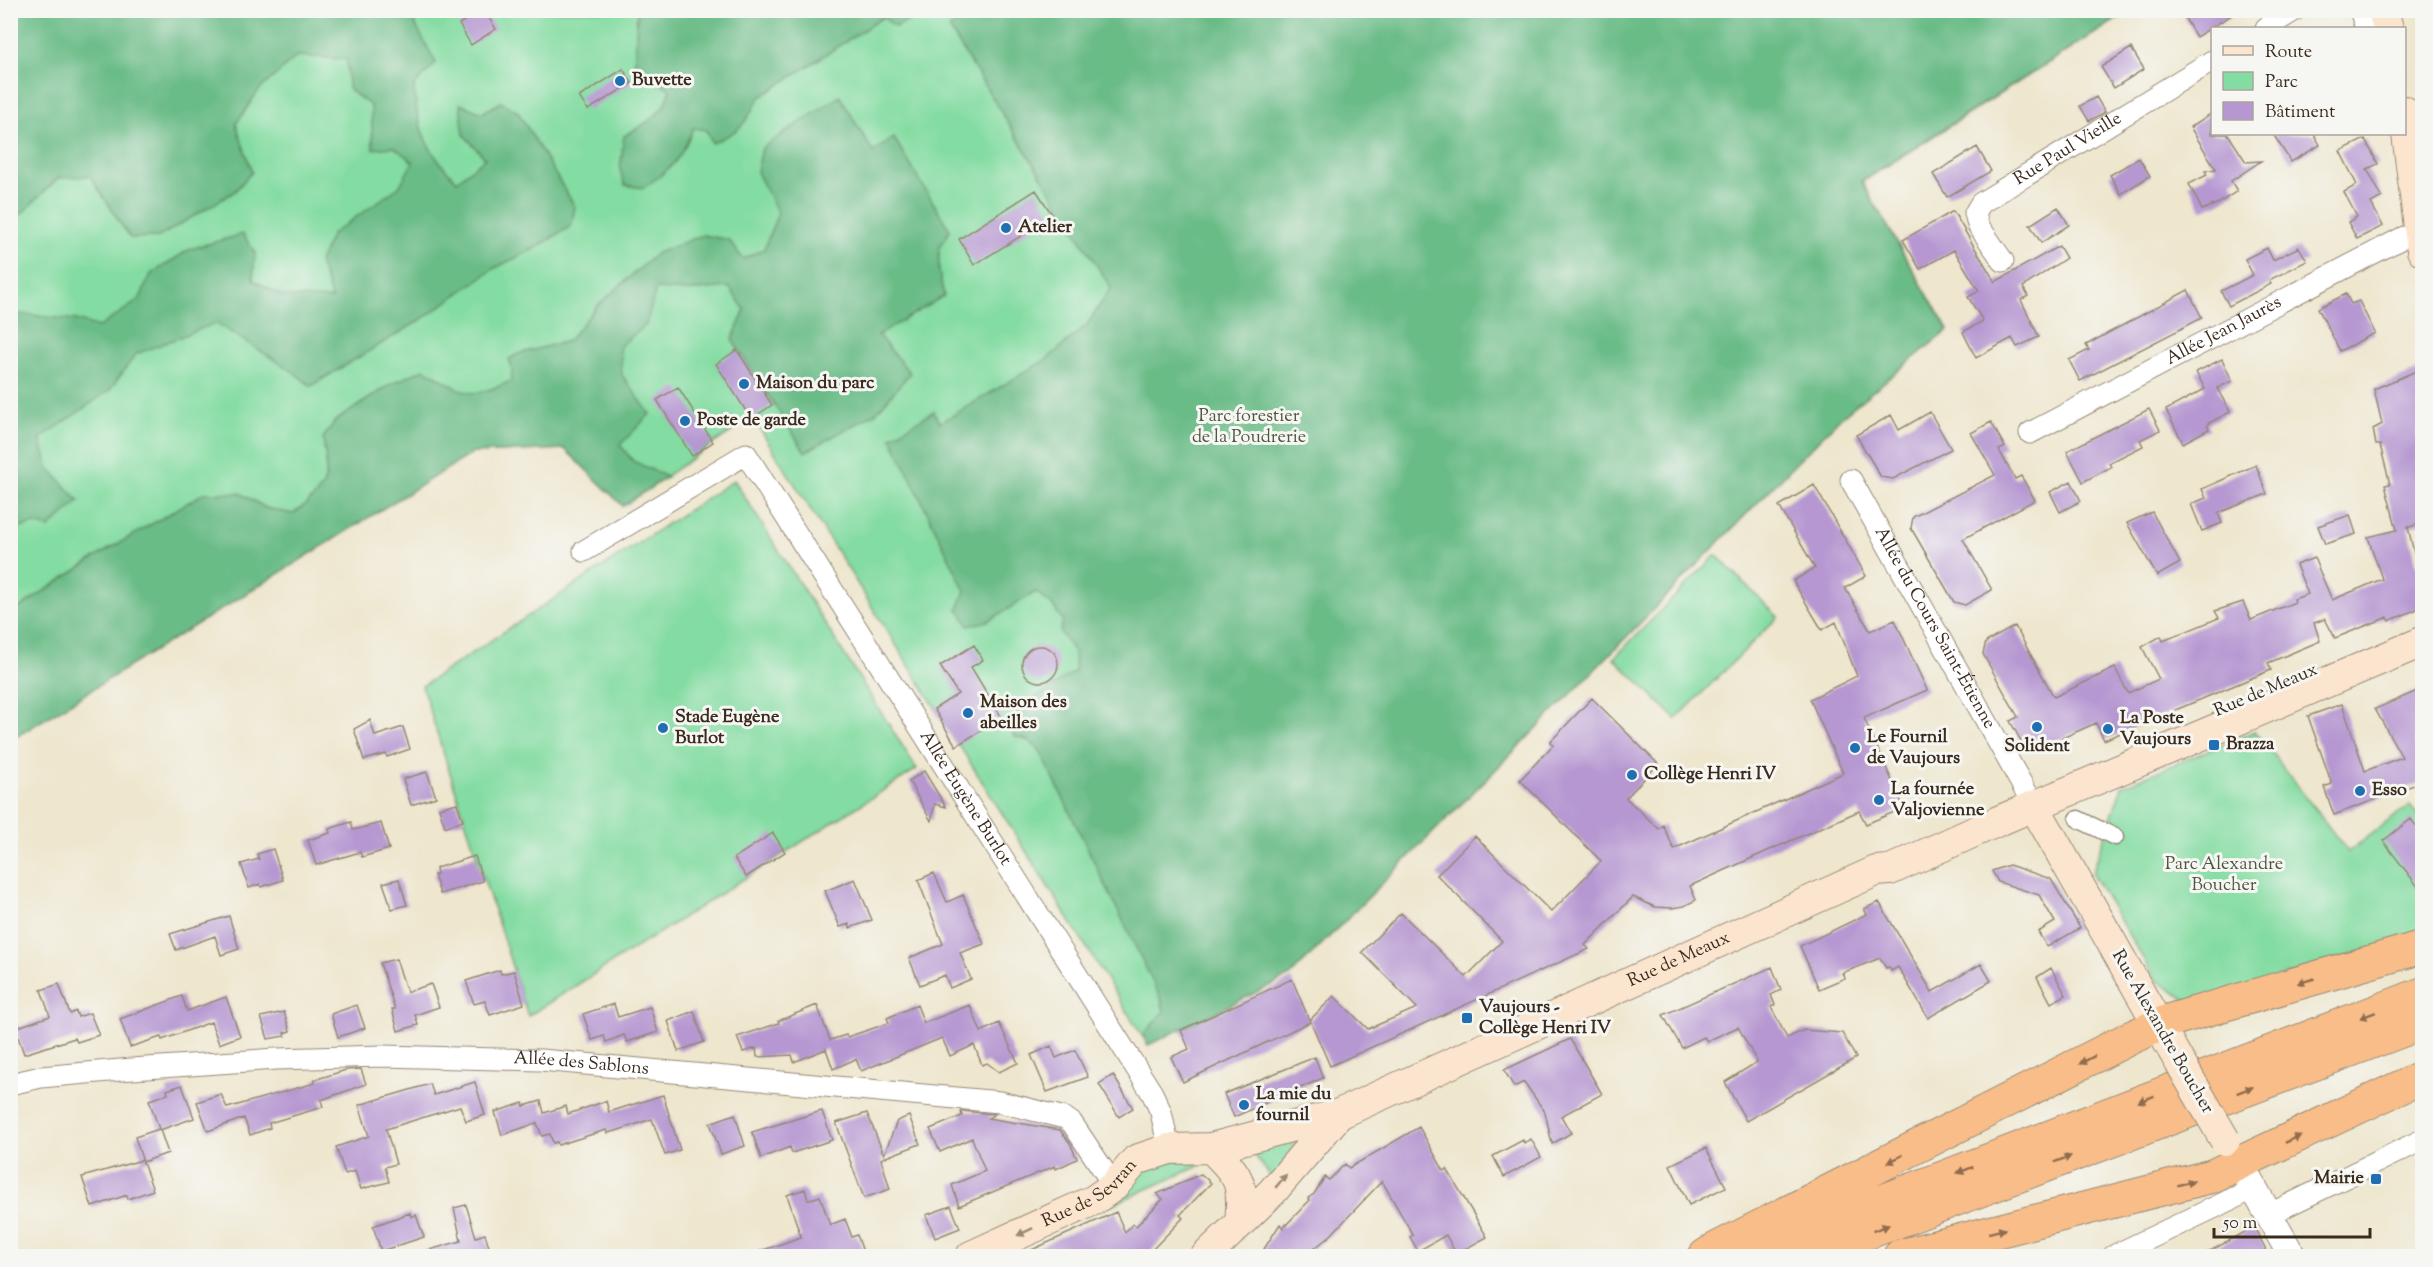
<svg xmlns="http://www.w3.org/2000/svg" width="2433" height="1267" font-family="'Sorts Mill Goudy',serif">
<rect width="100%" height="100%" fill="#f6f6f2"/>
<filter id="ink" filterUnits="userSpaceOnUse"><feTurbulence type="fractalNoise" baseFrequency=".0167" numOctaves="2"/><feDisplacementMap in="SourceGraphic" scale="12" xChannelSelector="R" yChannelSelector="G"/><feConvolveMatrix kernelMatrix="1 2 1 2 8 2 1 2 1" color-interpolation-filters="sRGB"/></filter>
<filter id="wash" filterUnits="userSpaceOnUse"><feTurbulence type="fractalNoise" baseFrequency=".008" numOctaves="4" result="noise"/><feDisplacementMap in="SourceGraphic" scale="24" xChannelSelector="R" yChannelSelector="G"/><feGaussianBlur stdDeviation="1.35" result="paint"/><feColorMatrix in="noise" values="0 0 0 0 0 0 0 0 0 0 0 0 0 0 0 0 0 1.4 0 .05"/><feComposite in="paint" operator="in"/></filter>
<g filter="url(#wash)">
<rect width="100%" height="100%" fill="#eee6cd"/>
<path fill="#83dca1" stroke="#5f8360" stroke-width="1.5" d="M11 11H2130L1862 182 1948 330 1841 417 1564 701 1290 976 1148 1045 753 418C708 445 667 477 623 506L565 449 472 453 11 740Z
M734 480 917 769 528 1016 422 686Z
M1716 555 1778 617 1676 719 1614 658Z
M2255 731 2348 852 2410 805 2422 823V929L2410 939 2191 1003 2156 980 2092 874 2122 786Z
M1304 1128 1274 1181 1253 1153 1252 1145Z
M1199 1159 1201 1165 1098 1211 1148 1162Z"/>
<path fill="#6abc87" stroke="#527352" stroke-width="1.5" d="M11 10 408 11 436 63 414 86C417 129 426 151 457 181L485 158 464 135 460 104 482 113 501 102 518 112 575 207 571 226 534 249 495 268 419 321 311 386 291 370 216 323 136 354 110 390 40 439 48 467 79 501 49 528 33 524 11 531V313L76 320 99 327 139 300 151 274 190 249 243 234 255 253 253 280 282 296 332 299 319 262 332 234 399 187 413 162 394 147 373 149 371 106 348 89 347 59 297 56 259 90 236 124 252 172 234 192 159 237 130 238 90 176 58 178 11 224Z
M977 10H2130V11L1861 181 1948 330 1841 417 1564 701 1290 976 1148 1045 1143 1035 1164 1011 1161 999 1040 751 1029 741 1013 736 1012 719 1025 705 1075 671 1074 652 1060 632 1063 620 1052 605 1036 592 988 621 969 626 958 609 965 591 891 437 934 411 940 423 1047 359 1087 325 1111 288 949 28Z
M637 11V10L929 11 895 27 883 17 759 98C744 126 742 130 712 143L706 130 693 128C681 159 671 170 643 188L625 185 620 170 624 136C643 125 667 113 670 90L657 80 647 77 635 63Z
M840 96 873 152 894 138 950 230 939 248V272L944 296 878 335 910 373 877 412 805 452 732 340 745 310 729 287 687 291 656 289 646 325 620 346 622 375 650 414 620 445 633 461 667 477 623 506 565 449 472 453 11 740V613L96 557 204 493H240L266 508 293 514C330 487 329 482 323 438L335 421 391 384 424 369C467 391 462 403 511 381L512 369 509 359 518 354 568 341 597 306 657 253 703 235 729 240 743 259 764 249 778 213 757 172 762 148Z"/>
<g id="blocks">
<path fill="#b697d1" d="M481 10H484L496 29 471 45 459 24Z
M2180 10H2240L2196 37Z
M2131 48 2144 69 2114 88 2101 67Z
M623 69 632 83 588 110 579 97Z
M2096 97 2105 112 2089 121 2080 106Z
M2212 113V134H2228L2246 162 2261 161 2231 181 2237 191 2219 203 2202 210 2189 184 2207 175 2205 171 2216 169 2190 127Z
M2273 134H2314L2320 145 2291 162Z
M2365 139 2378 164 2367 169 2382 197 2371 203 2383 226 2357 239 2348 222 2357 217 2344 192 2357 185 2340 151Z
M1977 147 1991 171 1947 197 1933 174Z
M2139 158 2150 176 2121 194 2110 175Z
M1036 190 1053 216 974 265 959 239Z
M2058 207 2069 225 2041 243 2030 225Z
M1953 211 1995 282 2059 246 2066 258 2023 287 2028 296 2021 300 2039 337 2017 347 2012 338 1976 358 1963 332 1983 321 1968 297 1979 291 1954 250 1920 269 1903 240Z
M2299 247 2307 261 2269 280 2271 284 2229 306 2221 291 2253 275 2245 259 2267 248 2273 260Z
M2188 290 2202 318 2080 381 2069 360 2089 350 2086 345Z
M2346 294 2351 304 2359 301 2375 333 2340 351 2318 308Z
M737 350 772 405 751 419 716 364Z
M2222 359 2232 381 2217 388 2230 412 2207 424 2209 429 2183 443 2166 410 2205 389 2196 372Z
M2421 369 2422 432 2417 433 2422 456V523L2406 528 2408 527 2417 566 2422 564V607L2389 621 2388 617 2335 638 2325 619 2314 623 2320 641 2268 663 2271 670 2104 740 2096 723 2040 748 2021 741 2010 721 2018 717 1983 654 1986 642 2015 626 2054 697 2115 668 2128 693 2159 679 2142 647 2161 636 2163 641 2219 618 2215 611 2243 602 2251 620 2295 602 2294 599 2308 594 2296 565 2314 558 2332 600 2382 579 2368 537 2397 530 2385 485 2390 484 2380 445H2376L2373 429 2382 424 2374 389Z
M678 387 713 442 692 456 657 400Z
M2149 409 2160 430 2140 440 2143 446 2109 463 2111 467 2083 482 2067 451Z
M1930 412 1951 449 1893 479 1881 477 1856 435 1891 415 1899 430Z
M1991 422 2005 447 1999 450 2015 479 2021 476 2035 500 1963 539 1992 590 1965 605 1954 602 1911 528 1913 517 1995 475 1971 433Z
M2256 465 2267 494 2218 513 2222 523 2202 531 2191 504 2206 498 2202 489Z
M2071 481 2081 501 2060 512 2050 492Z
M1814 485 1866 576 1845 588 1870 631 1895 620 1927 690 1864 718 1901 801 1897 811 1866 824 1859 811 1772 849 1690 886 1696 900 1684 906 1672 908 1655 907 1633 897 1585 945 1589 949 1330 1066 1310 1020 1334 996 1368 1029 1417 1008 1362 952 1401 913 1466 977 1502 941 1437 875 1475 836 1551 912 1601 861 1520 780 1553 745 1550 742 1592 698 1658 764 1626 798 1659 829 1663 825 1674 849 1843 773 1810 699 1857 676 1836 622 1822 630 1793 581 1815 568 1779 506Z
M2152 512 2180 563 2157 576 2127 523Z
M2350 515 2356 534 2325 544 2318 526Z
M974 645 983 660 971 667 1002 718 956 746 934 709 958 694 940 666Z
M1022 664a18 18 0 1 1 36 0a18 18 0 1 1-36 0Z
M2422 689V734L2414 740 2422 758V782L2334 815 2324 787 2332 784 2308 716 2342 704 2365 771 2402 757 2375 709Z
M370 720 375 736 403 727 410 749 387 757 386 754 364 760 354 729Z
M924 771 946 807 935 804 931 821 909 781Z
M427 772 436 797 411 805 403 779Z
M457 803 463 821 445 827 439 808Z
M2411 819 2422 834V892L2383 841Z
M351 822 353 830 381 823 389 849 362 857 360 852 316 865 308 840 330 833 329 829Z
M773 833 785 852 746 877 734 858Z
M273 849 283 880 261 887 260 884 249 888 241 864 259 859 257 854Z
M475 856 483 881 440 894 434 875 437 874 436 868Z
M2009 865 2051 879 2080 928 2047 947 2038 932 2055 922 2039 895 1998 882 1992 871Z
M934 873 947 902 963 895 984 944 960 953 971 979 950 988 945 975 920 985 909 958 943 944 918 880Z
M399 879 407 905 392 909 383 883Z
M855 879 872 920 850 928 849 924 840 927 825 891Z
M1879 902 1932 992 1981 964 1991 981 1928 1018 1898 967 1891 971 1889 967 1886 968 1880 958 1842 973 1845 978 1819 989 1800 946 1867 914 1864 909Z
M229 916 239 949 221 955 215 936 176 950 170 934Z
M396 959 407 992 431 984 439 1007 415 1015 418 1025 398 1031 392 1009H395L380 963Z
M1772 967 1781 990 1771 995 1775 1005 1771 1007 1787 1038 1804 1030 1842 1033 1856 1058 1746 1121 1725 1082 1757 1062 1738 1027 1707 1041 1704 1037 1682 1048 1663 1015Z
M2051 968 2066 995 2051 1003 2037 977Z
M500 970 501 974 514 971 524 1004 490 1015 485 1001 474 1004 466 981Z
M1292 979 1310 1022 1183 1082 1171 1057 1189 1049 1181 1030Z
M59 984 70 1014 76 1011 78 1017 90 1013 99 1035 77 1042 75 1038 24 1054 15 1028 50 1016 41 990Z
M182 996 187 1011 226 997 240 1036 219 1044 211 1022 162 1040 161 1037 130 1047 120 1019Z
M614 1004 618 1017 650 1007 658 1032 627 1042 624 1035 606 1042 604 1036 592 1040 583 1014Z
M357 1005 365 1028 338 1037 331 1014Z
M817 1005 830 1040 846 1035 847 1037 889 1023 887 1018 917 1005 924 1023 970 1005 981 1032 999 1023 1018 1063 999 1072 987 1063 982 1065 974 1045 950 1056 942 1038 861 1071 856 1059 833 1069 826 1049 794 1062 792 1055 757 1057 756 1048 743 1052 737 1037 779 1023 778 1021Z
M694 1011 704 1042 678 1051 668 1021Z
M284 1012 290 1031 284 1033 285 1036 268 1039 261 1017Z
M1570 1039 1602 1094 1561 1116 1571 1133 1552 1144 1545 1112 1524 1082 1514 1087 1504 1070Z
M1051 1046 1056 1058 1075 1050 1088 1077 1047 1092 1031 1055Z
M1315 1057 1323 1078 1234 1117 1224 1094Z
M361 1069 366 1084 321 1100 323 1107 269 1123 270 1128 250 1135 244 1118 208 1131 197 1102 221 1094 227 1108 315 1083 314 1080 346 1070Z
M1113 1075 1133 1108 1119 1117 1099 1084Z
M475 1082 485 1115 466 1121 460 1106 386 1129 396 1164 385 1167 389 1182 361 1189 355 1171 345 1174 336 1147 369 1136 359 1105 430 1084 434 1095Z
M182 1085 194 1118 160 1130 168 1153 143 1162 135 1137 159 1129 149 1100 168 1094 167 1090Z
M663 1095 680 1150 665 1155 652 1119 616 1131 607 1133 606 1130 558 1145 557 1142 553 1143 550 1134 542 1136 537 1123 502 1135 495 1112 523 1103 524 1106 541 1101 544 1113 566 1106 568 1114 606 1101 609 1112Z
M822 1111 832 1140 792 1153 790 1147 761 1158 752 1132Z
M961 1111 995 1114 988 1118 1060 1130 1070 1143 1077 1159 1056 1169 1055 1166 959 1206 952 1185 985 1171 972 1138 940 1152 930 1129 962 1116Z
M867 1113 884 1155 897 1121 909 1116 920 1144 881 1159 890 1189 864 1198 836 1123Z
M735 1114 745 1146 721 1154 710 1123Z
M1419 1127 1444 1171 1447 1169 1487 1237 1456 1254 1446 1235 1418 1251 1410 1237 1413 1235 1382 1181 1331 1235 1304 1257H1271L1264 1249 1280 1224 1283 1228 1310 1200 1308 1198 1314 1194 1325 1177 1329 1180 1345 1164 1349 1168Z
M1531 1139 1541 1157 1504 1177 1493 1156 1523 1140 1524 1143Z
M1706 1148 1726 1187 1689 1205 1670 1165Z
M142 1160 153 1190 128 1199 127 1195 92 1207 82 1177Z
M1201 1174 1211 1183 1180 1215 1183 1218 1145 1257H1016L1116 1212 1125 1232 1133 1224 1136 1226 1163 1199 1157 1194Z
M805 1189 808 1200 820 1196 830 1225 845 1219 852 1237 857 1235 865 1257H753L752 1254 801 1237 787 1195Z
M466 1205 476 1237 485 1234 492 1257H423L422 1252 461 1241 454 1208Z
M951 1206 960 1228 935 1238 926 1215Z
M410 1213 411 1217 416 1215 424 1237 381 1251 373 1226Z
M2254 1227 2270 1257H2199Z"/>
</g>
</g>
<g filter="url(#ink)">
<use href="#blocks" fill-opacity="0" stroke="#948876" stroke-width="1.5"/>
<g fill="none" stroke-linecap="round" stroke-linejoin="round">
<g stroke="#948876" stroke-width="19">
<path id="pedestrian" d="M2078 819 2115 837"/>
</g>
<g stroke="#948876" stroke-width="23">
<g id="minor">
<path d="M2360 10 2366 28"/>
<path d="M2266 28 2295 10"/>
<path id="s1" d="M2003 261 1978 225 1975 213 1981 203 2212 61"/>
<path id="s2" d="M2030 433 2404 237 2420 234"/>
<path id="s3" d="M1851 480 2034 806"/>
<path id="s4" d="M584 551 746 454 1152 1093 1161 1112 1169 1149"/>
<path id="s5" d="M10 1084 41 1077 132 1069 276 1059 383 1056 541 1060 1000 1102 1065 1118 1072 1123 1114 1186"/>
<path d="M2268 1215 2422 1140"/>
<path d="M2113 1256 2253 1189"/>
</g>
</g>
<g stroke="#948876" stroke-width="29">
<path id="tertiary" d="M2240 1164 2292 1256"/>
</g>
<g stroke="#948876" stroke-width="32">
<g id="secondary">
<path d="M2383 10 2388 28"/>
<path d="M2404 111 2422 250"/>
<path d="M2034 806 2171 1047"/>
<path d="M1211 1148C1240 1176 1244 1183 1240 1223"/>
<path id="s6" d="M971 1256 1094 1200 1114 1186 1136 1160 1169 1149 1211 1148 1339 1114 1876 871 1890 870 1996 822 2422 642"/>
<path d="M1206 1256 1272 1192 1339 1114"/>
</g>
</g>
<g stroke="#948876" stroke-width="35">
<path id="trunk" d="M1763 1247 2422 994
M1705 1256 1716 1249 2132 1037 2171 1020 2422 947
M1806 1256 2422 1023
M1900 1256 2212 1176 2422 1077"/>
</g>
<use href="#pedestrian" stroke="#fff" stroke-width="16"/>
<use href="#minor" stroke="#fff" stroke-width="21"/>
<use href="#tertiary" stroke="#fff" stroke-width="27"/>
<use href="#secondary" stroke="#fce5cf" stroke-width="30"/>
<use href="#trunk" stroke="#f8bd88" stroke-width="33"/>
<g stroke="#948876" stroke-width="32" stroke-linecap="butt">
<path id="secondary-bridge" d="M2172 1049 2225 1140"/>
</g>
<use href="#secondary-bridge" stroke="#fce5cf" stroke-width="30"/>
</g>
<defs><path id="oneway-solid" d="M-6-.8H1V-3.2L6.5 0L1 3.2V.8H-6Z" transform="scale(1.5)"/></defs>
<g fill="#906c4e">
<use href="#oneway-solid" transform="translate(2306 981) rotate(164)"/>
<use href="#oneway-solid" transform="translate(2368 1015) rotate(159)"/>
<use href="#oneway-solid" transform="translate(2087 1060) rotate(153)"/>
<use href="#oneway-solid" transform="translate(2245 1090) rotate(-21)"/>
<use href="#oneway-solid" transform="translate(2146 1099) rotate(159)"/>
<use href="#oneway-solid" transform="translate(2293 1139) rotate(-26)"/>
<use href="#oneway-solid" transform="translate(1895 1159) rotate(153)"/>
<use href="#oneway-solid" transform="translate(2063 1159) rotate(-21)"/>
<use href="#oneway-solid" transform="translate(1965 1170) rotate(159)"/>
<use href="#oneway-solid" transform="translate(2186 1183) rotate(-15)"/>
<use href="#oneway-solid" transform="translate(1881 1228) rotate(-21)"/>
<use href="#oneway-solid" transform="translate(1997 1231) rotate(-14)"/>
</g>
<g fill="#9c8876">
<use href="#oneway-solid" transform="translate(1281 1181) rotate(-50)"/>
<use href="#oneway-solid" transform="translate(1025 1232) rotate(155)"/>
</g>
</g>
<g fill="#1f6fb2" stroke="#f6f6f2" stroke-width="2">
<circle cx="620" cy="81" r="6"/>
<circle cx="1006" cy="228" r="6"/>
<circle cx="744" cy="384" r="6"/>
<circle cx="685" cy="421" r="6"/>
<circle cx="968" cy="713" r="6"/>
<circle cx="2037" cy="727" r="6"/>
<circle cx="663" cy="728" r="6"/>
<circle cx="2108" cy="729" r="6"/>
<rect x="2208" y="739" width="12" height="12" rx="3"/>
<circle cx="1855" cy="748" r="6"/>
<circle cx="1632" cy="775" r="6"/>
<circle cx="2360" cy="791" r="6"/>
<circle cx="1879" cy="800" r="6"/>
<rect x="1461" y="1012" width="12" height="12" rx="3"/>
<circle cx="1244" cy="1105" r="6"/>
<rect x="2370" y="1173" width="12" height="12" rx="3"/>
</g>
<g text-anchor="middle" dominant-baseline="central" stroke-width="6" stroke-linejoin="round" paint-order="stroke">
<g font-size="18" font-weight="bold" fill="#3b2a1e" stroke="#f6f6f2" text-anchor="start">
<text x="632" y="81">Buvette</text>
<text x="1018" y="228">Atelier</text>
<text x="756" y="384">Maison du parc</text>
<text x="697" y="421">Poste de garde</text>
<text x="980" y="703">Maison des<tspan x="980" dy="21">abeilles</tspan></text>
<text x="675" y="718">Stade Eugène<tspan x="675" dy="21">Burlot</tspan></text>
<text x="2120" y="719">La Poste<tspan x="2120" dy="21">Vaujours</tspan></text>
<text x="1867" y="738">Le Fournil<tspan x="1867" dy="21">de Vaujours</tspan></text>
<text x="2226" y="745">Brazza</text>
<text x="2037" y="747" text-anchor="middle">Solident</text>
<text x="1644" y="775">Collège Henri IV</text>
<text x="1891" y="790">La fournée<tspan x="1891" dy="21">Valjovienne</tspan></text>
<text x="2372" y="791">Esso</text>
<text x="1479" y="1008">Vaujours -<tspan x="1479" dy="21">Collège Henri IV</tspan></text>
<text x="1256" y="1095">La mie du<tspan x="1256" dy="21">fournil</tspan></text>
<text x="2364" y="1179" text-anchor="end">Mairie</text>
</g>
<g font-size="18" fill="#3b2a1e" stroke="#f6f6f2">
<text stroke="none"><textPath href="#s1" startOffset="170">Rue Paul Vieille</textPath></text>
<text stroke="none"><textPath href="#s2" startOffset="219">Allée Jean Jaurès</textPath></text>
<text stroke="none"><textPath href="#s3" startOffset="170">Allée du Cours Saint-Étienne</textPath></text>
<text transform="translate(2266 691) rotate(-23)">Rue de Meaux</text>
<text stroke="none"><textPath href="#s4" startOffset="597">Allée Eugène Burlot</textPath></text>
<text stroke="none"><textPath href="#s6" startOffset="776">Rue de Meaux</textPath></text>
<text transform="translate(2162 1032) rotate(60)">Rue Alexandre Boucher</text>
<text stroke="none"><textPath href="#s5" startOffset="573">Allée des Sablons</textPath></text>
<text stroke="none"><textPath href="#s6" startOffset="135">Rue de Sevran</textPath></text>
</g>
<g font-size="18" fill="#4d563f" stroke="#f6f6f2">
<text x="1249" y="417">Parc forestier<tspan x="1249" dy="21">de la Poudrerie</tspan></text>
<text x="2224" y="865">Parc Alexandre<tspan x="2224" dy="21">Boucher</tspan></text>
</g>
</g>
<rect width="2433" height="1267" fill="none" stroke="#f6f6f2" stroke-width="36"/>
<rect x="2211" y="27" width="195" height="108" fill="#f6f6f2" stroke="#aba49d" stroke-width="1.5"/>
<rect x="2223" y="46" width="30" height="9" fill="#fce5cf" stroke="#aba49d" stroke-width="1.5"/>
<text x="2265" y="57" font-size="18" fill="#3b2a1e">Route</text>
<rect x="2223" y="72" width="30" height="18" fill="#83dca1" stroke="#aba49d" stroke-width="1.5"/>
<text x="2265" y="87" font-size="18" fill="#3b2a1e">Parc</text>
<rect x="2223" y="102" width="30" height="18" fill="#b697d1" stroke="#aba49d" stroke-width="1.5"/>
<text x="2265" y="117" font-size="18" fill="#3b2a1e">Bâtiment</text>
<path d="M2214 1228v9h156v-9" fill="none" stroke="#3b2a1e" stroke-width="3"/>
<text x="2223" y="1228" font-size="18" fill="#3b2a1e" stroke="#f6f6f2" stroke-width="4.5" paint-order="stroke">50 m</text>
</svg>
